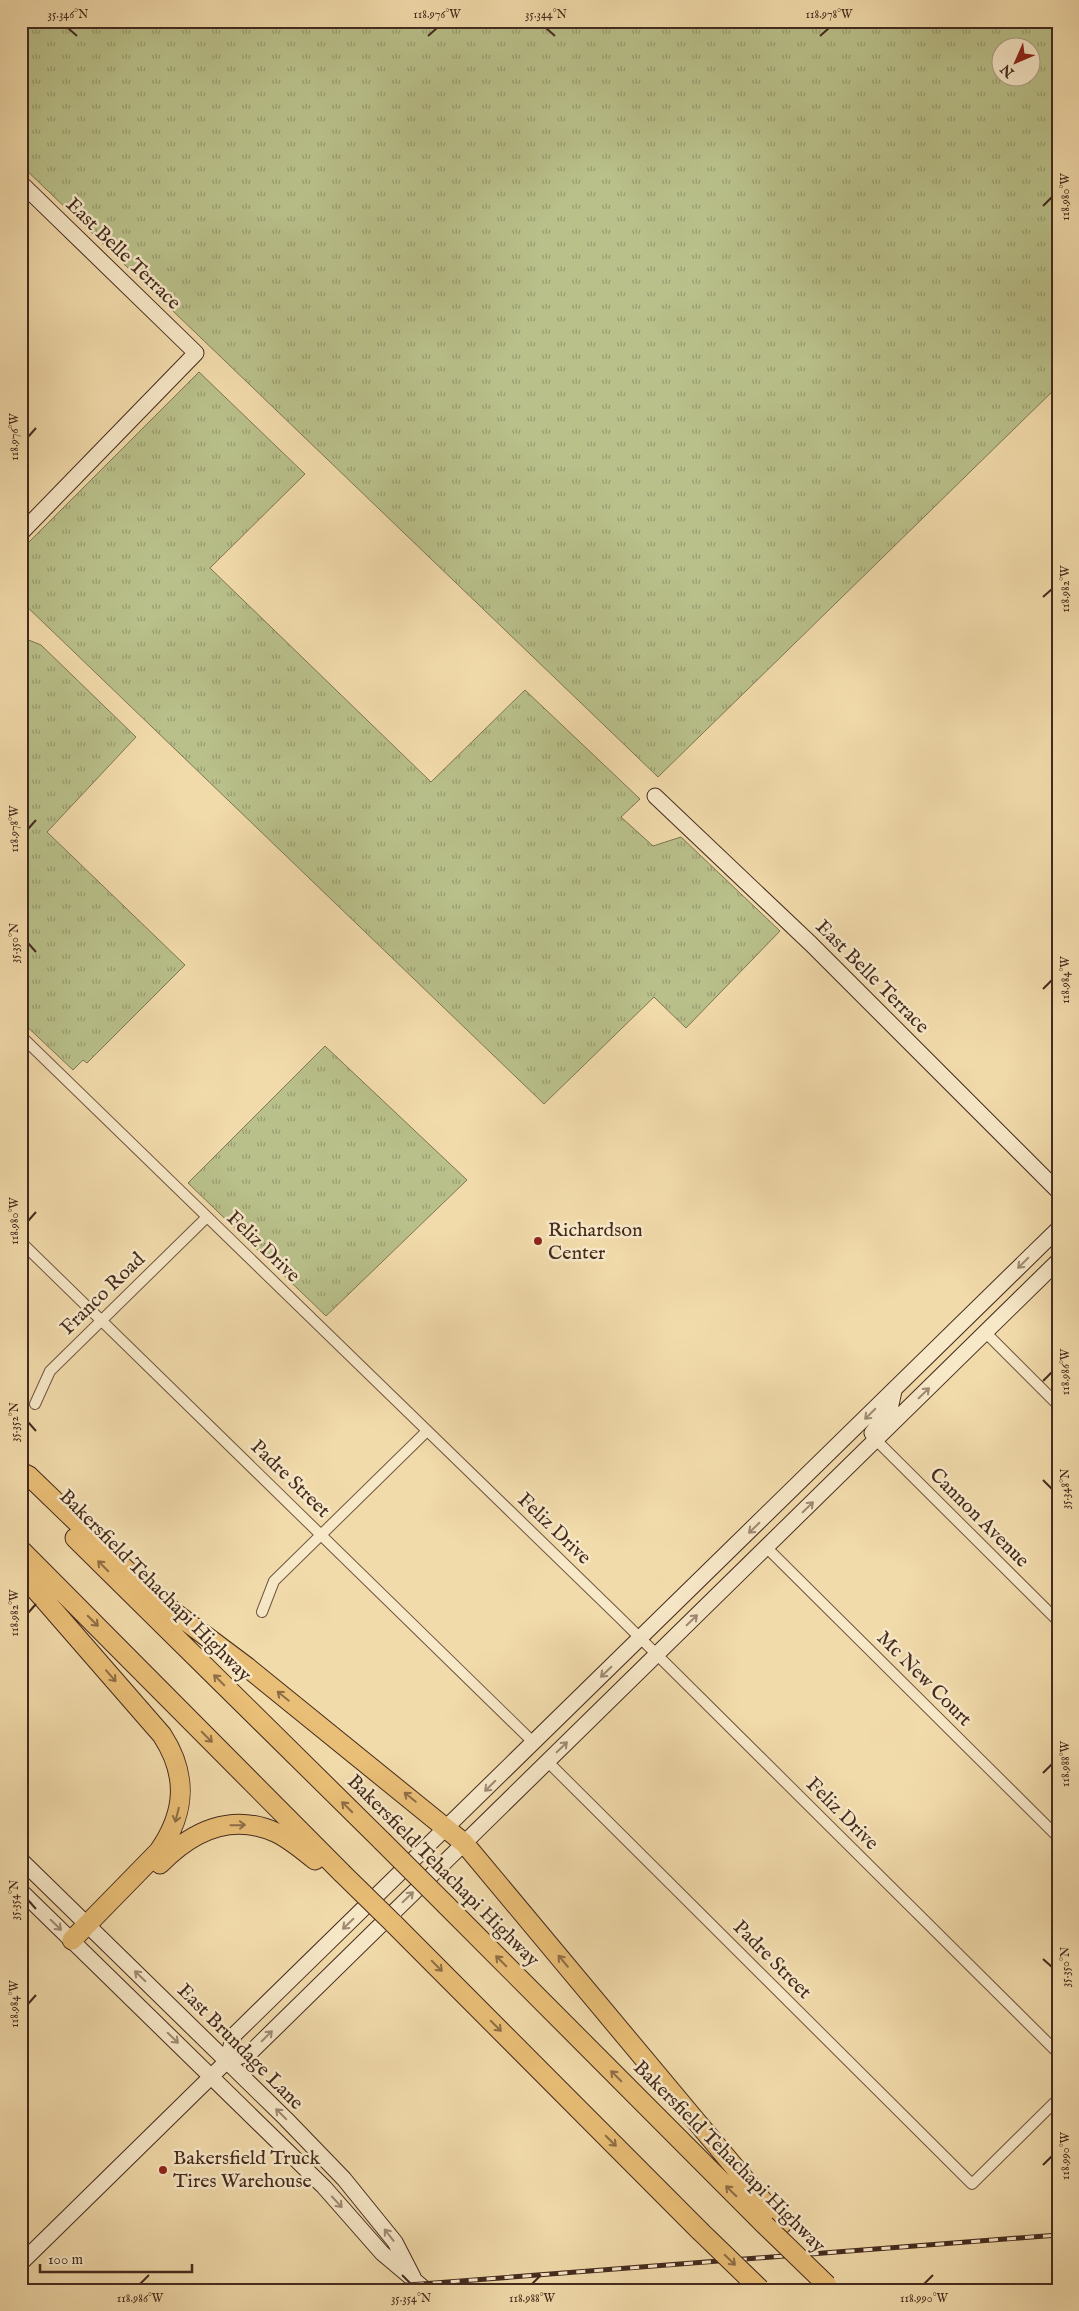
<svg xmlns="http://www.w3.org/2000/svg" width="1079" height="2311" font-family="'IM FELL English',serif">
<defs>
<pattern id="grass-tufts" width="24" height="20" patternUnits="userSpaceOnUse" patternTransform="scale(1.25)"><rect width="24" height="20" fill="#b9c08a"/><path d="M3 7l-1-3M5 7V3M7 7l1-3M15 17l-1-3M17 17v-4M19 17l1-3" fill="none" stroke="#989c70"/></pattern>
</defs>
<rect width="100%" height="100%" fill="#f2dbab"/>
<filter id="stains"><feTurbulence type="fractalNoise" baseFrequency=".004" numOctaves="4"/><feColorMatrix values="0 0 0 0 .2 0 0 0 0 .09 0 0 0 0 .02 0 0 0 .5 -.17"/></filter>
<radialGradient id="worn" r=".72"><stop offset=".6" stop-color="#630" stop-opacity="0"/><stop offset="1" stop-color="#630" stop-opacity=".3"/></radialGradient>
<path fill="url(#grass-tufts)" stroke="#7e7554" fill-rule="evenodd" d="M21 21H1058V386L658 777 21 165ZM1002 48H1032V78H1002Z
M199 372 305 474 210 568 431 782 525 690 640 799 621 817 653 846 681 837 780 931 686 1028 654 997 544 1104 21 601V550Z
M21 637 41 645 136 737 47 832 185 965 87 1063 83 1060 73 1070 21 1021Z
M325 1046 467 1180 326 1316 188 1183Z"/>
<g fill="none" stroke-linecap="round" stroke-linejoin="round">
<g stroke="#705641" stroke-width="12">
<path id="street" d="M21 1036 619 1617 1058 2053
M21 1242 534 1743
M986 1333 1058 1405
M35 1404 50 1371 207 1217
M876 1440 1058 1621
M766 1547 1058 1837
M262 1612 274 1581 427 1431
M547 1761 972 2184 1058 2099"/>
</g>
<g stroke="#442a1e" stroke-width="17">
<path id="secondary" d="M21 183 196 353 21 533
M655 796 811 944 1058 1191
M872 1433 890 1409 894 1391
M21 1860 286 2119 344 2179 395 2242 413 2277
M21 1891 324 2187 382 2253 426 2290
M227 2061 234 2035 1058 1229
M21 2263 227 2061 250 2053 1058 1261"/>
</g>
<g stroke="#442a1e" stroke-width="21">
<path id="highway" d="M21 1472 29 1476 142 1585 179 1616 247 1667 464 1843 782 2224
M75 1538 382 1841
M21 1550 342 1873
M21 1573 162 1735C188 1775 186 1812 159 1851L72 1940
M160 1864C192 1831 232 1812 277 1833 291 1840 303 1850 315 1860
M446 1905 765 2225
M393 1923 700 2231"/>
</g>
<use href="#street" stroke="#f7e8c8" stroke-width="10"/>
<use href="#secondary" stroke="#f7e8c8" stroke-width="15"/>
<use href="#highway" stroke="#e9be76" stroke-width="19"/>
<g stroke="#442a1e" stroke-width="5">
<path id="rail" d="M343 2290 1058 2235"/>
</g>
<use href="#rail" stroke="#f7e8c8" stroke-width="3" stroke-dasharray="9" stroke-linecap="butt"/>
<g stroke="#442a1e" stroke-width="21" stroke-linecap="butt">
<path id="highway-bridge" d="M382 1841 446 1905
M342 1873 393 1923
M765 2225 827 2285
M700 2231 760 2289"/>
</g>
<use href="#highway-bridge" stroke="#e9be76" stroke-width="19"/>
</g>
<defs><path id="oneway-shaft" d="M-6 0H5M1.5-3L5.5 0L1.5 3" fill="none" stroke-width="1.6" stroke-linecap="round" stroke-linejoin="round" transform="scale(1.25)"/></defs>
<g stroke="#9e8973">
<use href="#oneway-shaft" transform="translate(1023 1263) rotate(135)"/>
<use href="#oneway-shaft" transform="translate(924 1393) rotate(-44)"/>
<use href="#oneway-shaft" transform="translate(870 1414) rotate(135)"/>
<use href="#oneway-shaft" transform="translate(808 1507) rotate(-44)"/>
<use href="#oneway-shaft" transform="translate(754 1528) rotate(136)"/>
<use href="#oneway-shaft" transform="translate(692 1620) rotate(-44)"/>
<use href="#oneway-shaft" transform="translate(606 1672) rotate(136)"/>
<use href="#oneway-shaft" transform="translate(562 1747) rotate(-44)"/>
<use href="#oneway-shaft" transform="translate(490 1786) rotate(135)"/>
<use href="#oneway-shaft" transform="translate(408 1897) rotate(-44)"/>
<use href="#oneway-shaft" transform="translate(348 1924) rotate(136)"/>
<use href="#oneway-shaft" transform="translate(56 1925) rotate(44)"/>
<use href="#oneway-shaft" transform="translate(140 1976) rotate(-136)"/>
<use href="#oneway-shaft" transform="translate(267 2036) rotate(-45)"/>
<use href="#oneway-shaft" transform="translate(173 2038) rotate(44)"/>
<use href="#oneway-shaft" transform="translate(281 2114) rotate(-135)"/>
<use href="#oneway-shaft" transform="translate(337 2202) rotate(47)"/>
<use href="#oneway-shaft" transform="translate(389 2235) rotate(-128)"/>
</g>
<g stroke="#8e6d46">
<use href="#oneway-shaft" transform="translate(103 1566) rotate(-135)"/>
<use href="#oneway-shaft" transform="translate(93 1621) rotate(45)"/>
<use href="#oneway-shaft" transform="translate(111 1676) rotate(49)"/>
<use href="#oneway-shaft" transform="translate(219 1680) rotate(-135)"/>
<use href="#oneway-shaft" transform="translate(283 1696) rotate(-141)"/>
<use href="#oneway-shaft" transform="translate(207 1737) rotate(45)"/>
<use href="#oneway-shaft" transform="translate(410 1797) rotate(-141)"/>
<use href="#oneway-shaft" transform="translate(347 1807) rotate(-135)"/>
<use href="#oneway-shaft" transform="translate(177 1815) rotate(104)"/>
<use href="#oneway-shaft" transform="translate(238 1825) rotate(-1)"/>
<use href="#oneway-shaft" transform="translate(501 1961) rotate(-135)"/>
<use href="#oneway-shaft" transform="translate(563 1961) rotate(-130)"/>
<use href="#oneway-shaft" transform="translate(437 1966) rotate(45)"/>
<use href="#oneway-shaft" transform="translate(496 2026) rotate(45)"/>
<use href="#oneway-shaft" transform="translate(616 2076) rotate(-135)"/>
<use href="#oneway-shaft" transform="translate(611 2141) rotate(45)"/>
<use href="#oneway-shaft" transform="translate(731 2191) rotate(-135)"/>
<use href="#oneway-shaft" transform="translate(730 2260) rotate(44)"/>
</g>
<path fill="none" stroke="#442a1e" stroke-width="2" d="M68 28 77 36M546 28 555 36M428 36 437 28M820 36 829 28M1043 206 1052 197M28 437 36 428M1043 597 1052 589M28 829 36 820M28 943 36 952M1043 989 1052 980M28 1221 36 1212M1043 1381 1052 1372M28 1422 36 1431M1043 1480 1052 1489M28 1613 36 1604M1043 1773 1052 1764M28 1900 36 1909M1043 1959 1052 1967M28 2004 36 1995M1043 2165 1052 2156M402 2275 411 2284M140 2284 149 2275M532 2284 541 2275M924 2284 933 2275"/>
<g fill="#8f2418" stroke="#f7e8c8" stroke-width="2">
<circle cx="538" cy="1241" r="5"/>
<circle cx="163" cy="2170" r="5"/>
</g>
<g text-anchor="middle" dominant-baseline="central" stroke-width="5" stroke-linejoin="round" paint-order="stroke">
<g font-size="20" fill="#442a1e" stroke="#f7e8c8">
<text transform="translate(123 254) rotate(44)">East Belle Terrace</text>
<text transform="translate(872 977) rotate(45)">East Belle Terrace</text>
<text transform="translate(263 1247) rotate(44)">Feliz Drive</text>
<text transform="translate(103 1294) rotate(-44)">Franco Road</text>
<text transform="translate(290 1479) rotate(44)">Padre Street</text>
<text transform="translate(979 1518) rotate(45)">Cannon Avenue</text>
<text transform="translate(554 1529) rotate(44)">Feliz Drive</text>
<text transform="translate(155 1586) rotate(45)">Bakersfield Tehachapi Highway</text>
<text transform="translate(924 1679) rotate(45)">Mc New Court</text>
<text transform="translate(842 1814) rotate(45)">Feliz Drive</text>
<text transform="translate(443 1871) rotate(45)">Bakersfield Tehachapi Highway</text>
<text transform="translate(772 1960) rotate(45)">Padre Street</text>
<text transform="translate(240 2047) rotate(45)">East Brundage Lane</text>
<text transform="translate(729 2157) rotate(45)">Bakersfield Tehachapi Highway</text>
</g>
<g font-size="20" fill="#442a1e" stroke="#f7e8c8" text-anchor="start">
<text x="548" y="1230">Richardson<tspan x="548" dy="23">Center</tspan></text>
<text x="173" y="2158">Bakersfield Truck<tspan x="173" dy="23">Tires Warehouse</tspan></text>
</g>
</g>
<rect width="1079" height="2311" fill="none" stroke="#f2dbab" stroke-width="55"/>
<g transform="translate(1016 62) rotate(225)"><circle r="24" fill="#f7e8c8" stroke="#af9c84"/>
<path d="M0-4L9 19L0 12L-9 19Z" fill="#8f2418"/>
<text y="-8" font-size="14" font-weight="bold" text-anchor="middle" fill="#442a1e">N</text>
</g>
<path d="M40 2264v8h152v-8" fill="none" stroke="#442a1e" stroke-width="2.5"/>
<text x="48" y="2264" font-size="15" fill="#442a1e" stroke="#f7e8c8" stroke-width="4" paint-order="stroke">100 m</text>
<rect x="28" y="28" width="1024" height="2256" fill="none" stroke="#442a1e" stroke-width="2"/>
<g font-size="12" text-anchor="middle" fill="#442a1e">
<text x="68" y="18">35.346°N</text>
<text x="437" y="18">118.976°W</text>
<text x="546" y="18">35.344°N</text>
<text x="829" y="18">118.978°W</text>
<text transform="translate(1065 197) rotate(-90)" y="4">118.980°W</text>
<text transform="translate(14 437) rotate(-90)" y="4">118.976°W</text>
<text transform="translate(1065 589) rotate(-90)" y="4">118.982°W</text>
<text transform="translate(14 829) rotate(-90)" y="4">118.978°W</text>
<text transform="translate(14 943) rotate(-90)" y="4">35.350°N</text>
<text transform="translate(1065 980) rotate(-90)" y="4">118.984°W</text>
<text transform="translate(14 1221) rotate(-90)" y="4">118.980°W</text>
<text transform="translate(1065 1372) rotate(-90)" y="4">118.986°W</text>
<text transform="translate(14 1422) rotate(-90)" y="4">35.352°N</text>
<text transform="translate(1065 1489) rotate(-90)" y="4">35.348°N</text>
<text transform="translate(14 1613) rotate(-90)" y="4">118.982°W</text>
<text transform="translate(1065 1764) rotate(-90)" y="4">118.988°W</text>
<text transform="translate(14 1900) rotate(-90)" y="4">35.354°N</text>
<text transform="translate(1065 1967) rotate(-90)" y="4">35.350°N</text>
<text transform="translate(14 2004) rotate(-90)" y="4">118.984°W</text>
<text transform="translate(1065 2156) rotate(-90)" y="4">118.990°W</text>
<text x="140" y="2302">118.986°W</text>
<text x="411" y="2302">35.354°N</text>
<text x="532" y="2302">118.988°W</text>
<text x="924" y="2302">118.990°W</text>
</g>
<rect width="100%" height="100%" filter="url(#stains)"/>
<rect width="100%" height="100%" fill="url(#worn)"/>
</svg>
